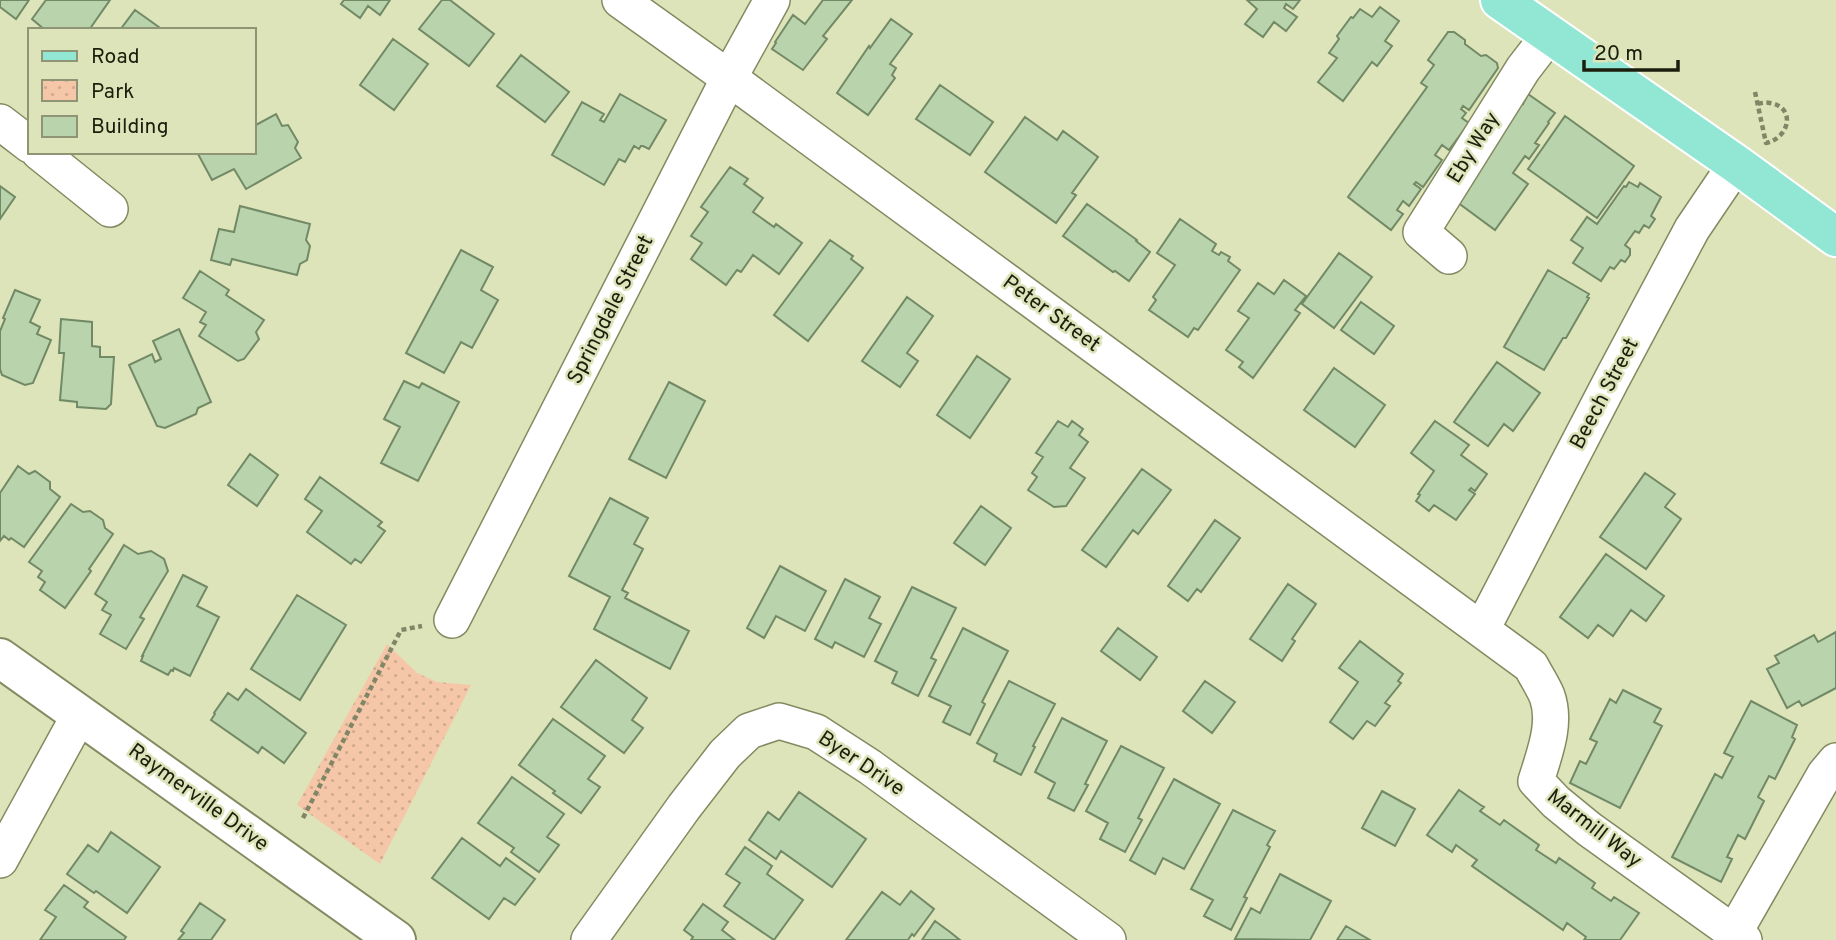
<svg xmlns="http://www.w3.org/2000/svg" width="1836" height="940" font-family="Overpass,sans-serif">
<defs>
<pattern id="park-dots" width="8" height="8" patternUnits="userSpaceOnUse" patternTransform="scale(1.75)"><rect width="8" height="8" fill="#f5c7a8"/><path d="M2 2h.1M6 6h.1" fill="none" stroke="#d1aa8f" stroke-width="1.8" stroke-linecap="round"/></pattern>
</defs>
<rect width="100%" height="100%" fill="#dde4b9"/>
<path fill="url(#park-dots)" d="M387 644 417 673 437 682 471 685 380 864 297 805Z"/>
<path fill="#b9d3ad" stroke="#728966" stroke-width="2" d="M0 0H29L16 19 0 7Z
M46 0H110L89 30H45L32 19Z
M344 0H390L380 15 368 6 360 18 341 4Z
M442 0H450L494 34 469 66 419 29Z
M823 0H852L823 36 827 39 803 70 772 49 776 43 775 42 793 15 805 24Z
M1247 0H1300L1293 9 1286 4 1284 8 1297 17 1286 31 1274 22 1263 37 1245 24 1257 9Z
M1380 7 1399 21 1385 41 1392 46 1377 66 1372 62 1343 101 1318 82 1337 58 1329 53 1339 39 1337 36 1351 17 1353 18 1360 9 1372 17Z
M135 10 163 30H120Z
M891 19 912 34 890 64 896 68 892 75 895 78 868 115 837 93 869 46 870 48Z
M1448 32H1454L1465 40V44L1481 56 1486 55 1497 63 1498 68 1469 110 1463 106 1461 109 1466 113 1462 118 1469 123 1449 150 1442 145 1435 155 1442 160 1423 187 1416 182 1414 184 1421 189 1409 206 1403 201 1397 210 1403 214 1391 230 1348 197 1427 87 1421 83 1434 65 1428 60Z
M393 39 428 64 394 110 360 85Z
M521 55 569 92 545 122 497 86Z
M940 85 993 122 970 155 916 119Z
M620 94 666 120 649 149 643 146H641L639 149 634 146 625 162 619 159 604 185 552 155 582 102 604 114 600 120 604 122Z
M1528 94 1555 113 1548 122 1549 123 1535 143 1539 145 1529 159 1525 156 1513 173 1528 184 1495 230 1457 202 1521 102 1523 104Z
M276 114 282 126 288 125 298 142 295 148 301 158 246 189 234 169 212 180 198 154 202 152H254V126Z
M1565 116 1634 166 1597 218 1528 169Z
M1025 117 1057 140 1063 131 1098 157 1072 193 1076 195 1056 223 985 172Z
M730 167 748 179 744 184 763 198 753 212 774 227 776 224 802 243 779 274 753 255 741 272 737 270 726 285 691 259 702 243 691 236 708 212 701 207Z
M1629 182 1638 187 1640 183 1661 197 1651 216 1655 219 1649 228 1644 225 1639 233 1635 231 1625 245 1630 249V255L1625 262 1621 260 1614 269 1610 267 1601 281 1573 263 1583 248 1571 240 1587 217 1597 224 1624 186 1626 187Z
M0 186 15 197 0 219Z
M1087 204 1137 240 1136 241 1150 252 1129 281 1115 271 1113 272 1063 236Z
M240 206 310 224 306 240 310 246 307 260 300 264 297 275 232 259 230 265 211 260 219 229 234 232Z
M1180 219 1216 244 1212 251 1219 255 1221 252 1230 257 1228 261 1240 270 1198 330 1194 328 1188 337 1149 310 1156 300 1153 297 1175 265 1157 253Z
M830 240 853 256 851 259 863 268 808 341 774 315Z
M461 250 493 267 481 290 498 300 472 348 461 342 444 373 406 353Z
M1339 253 1372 277 1334 328 1302 304Z
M1548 270 1589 294 1587 297 1589 298 1566 338H1563L1544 370 1504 347Z
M200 271 229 290 226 295 264 320 256 332 259 339 244 359 238 361 199 336 206 325 200 322 206 312 183 298Z
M1284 280 1306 296 1295 310 1300 313 1253 378 1239 367 1243 362 1226 350 1249 318 1238 311 1258 283 1274 294Z
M15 290 40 300 30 322 40 327 37 334 51 340 33 383 25 385 2 375 0 369V331L5 319 3 318Z
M907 297 933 316 907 353 918 361 900 387 862 361Z
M1361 302 1394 326 1374 354 1341 330Z
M61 319 92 322V346L100 347V357H114L111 404 106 409 77 407V402L60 400 64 353H59Z
M179 329 211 402 198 408 196 414 165 428 157 426 129 365 152 354 155 362 161 359 153 341Z
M977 356 1010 379 970 438 937 415Z
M1497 362 1540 393 1513 431 1504 424 1488 446 1454 422Z
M1334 368 1385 405 1355 447 1304 410Z
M404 381 419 388 422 383 459 402 418 481 381 463 400 427 384 419Z
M669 382 705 401 666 478 629 459Z
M1058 421 1068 427 1072 421 1083 429 1079 435 1088 442 1070 468 1085 478 1066 506 1054 507 1028 490 1037 477 1032 473 1043 457 1036 453Z
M1435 421 1469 445 1461 455 1487 474 1475 491 1471 488 1469 490 1475 494 1456 520 1434 505 1429 511 1416 501 1420 495 1418 494 1434 471 1411 453Z
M250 454 278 475 257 506 228 485Z
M18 466 29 474 35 471 50 482V489L60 497 24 547 11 538 9 540 4 536 0 541V493Z
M1142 469 1171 490 1138 534 1133 530 1106 567 1082 550Z
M1645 473 1675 494 1665 507 1681 519 1646 569 1600 537Z
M320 477 382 522 378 526 385 531 361 563 355 559 351 564 307 532 322 511 305 499Z
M610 498 648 518 634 544 643 549 622 590 628 593 625 598 689 631 670 669 594 629 610 597 569 576Z
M71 504 83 512 90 511 103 520 105 528 113 534 89 569 91 571 65 608 40 590 45 582 38 577 42 571 29 562Z
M981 506 1011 528 985 565 954 543Z
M1215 520 1240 538 1201 592 1197 589 1188 601 1168 586Z
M124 545 138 554 151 551 164 559 168 571 140 617 144 619 126 649 100 634 111 615 102 610 107 602 95 594Z
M1606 554 1664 596 1646 621 1631 610 1613 636 1598 625 1588 638 1560 617Z
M780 566 826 591 805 631 776 616 764 638 747 628Z
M183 575 207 587 197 606 219 617 190 676 174 668 173 671 171 670 168 675 141 661 143 656H142Z
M845 579 880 597 869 618 881 624 864 657 835 642 832 648 815 639Z
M1288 584 1316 604 1292 639 1295 641 1282 661 1250 639Z
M912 587 956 608 931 658 936 660 918 696 892 683 897 672 875 661Z
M297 595 346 625 300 700 251 669Z
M963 628 1008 651 982 702 985 704 970 735 943 722 951 706 929 696Z
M1118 628 1157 657 1140 680 1101 651Z
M1836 632V688L1802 706 1799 701 1787 708 1767 669 1779 663 1775 656 1814 635 1818 642Z
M1360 641 1403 674 1398 681 1401 683 1385 703 1390 706 1375 726 1367 721 1353 739 1330 722 1358 682 1339 668Z
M596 660 647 698 632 720 643 728 624 753 561 707Z
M1009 681 1055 704 1033 746 1035 747 1021 775 994 761 997 754 977 743Z
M1205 681 1235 702 1212 733 1183 711Z
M246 689 306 733 284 763 262 747 258 753 211 720 215 714 214 713 228 693 238 700Z
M1623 690 1661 709 1654 722 1662 726 1620 808 1570 783 1580 761 1586 764 1597 742 1590 739 1610 699 1616 703Z
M1751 701 1797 725 1792 737 1795 739 1775 779 1769 776 1758 797 1764 801 1745 839 1738 835 1727 857 1732 859 1721 882 1672 857 1715 774 1722 778 1728 766 1733 757 1724 753Z
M1062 718 1107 741 1085 784 1088 785 1074 811 1048 798 1055 783 1035 772Z
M553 719 605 756 588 779 600 787 581 813 553 793 555 791 519 765Z
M1121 746 1164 768 1138 818 1142 820 1125 852 1100 839 1108 823 1086 811Z
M512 777 564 814 547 837 559 845 539 872 511 852 514 848 478 823Z
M1174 779 1220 804 1184 869 1163 858 1155 874 1130 860Z
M1459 790 1482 806 1484 807 1480 811 1500 825 1504 820 1539 845 1536 850 1556 863 1559 858 1595 883 1592 888 1611 901 1614 897 1639 913 1620 940H1584L1586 937 1567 923 1563 930 1472 866 1477 860 1467 853 1456 845 1452 852 1427 835Z
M1382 791 1415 809 1395 846 1362 828Z
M799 792 866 839 832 887 781 851 776 859 749 840 768 812 779 820Z
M1233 810 1275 831 1267 845 1270 847 1244 897 1247 898 1231 930 1204 916 1213 900 1191 889Z
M111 832 160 867 127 913 96 891 94 893 67 874 88 845 98 852Z
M462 838 500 866 506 858 535 879 515 905 504 898 489 919 432 878Z
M745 847 772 866 767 874 803 900 774 940 724 906 740 883 726 874Z
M1280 874 1331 901 1310 940 1235 939 1251 908 1260 913Z
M64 885 88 902 84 907 126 937 124 940H40L56 917 45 910Z
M911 891 934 909 914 936 912 934 908 940H846L882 892 900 905Z
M200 903 225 920 211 940H178L184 933 181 931Z
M703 904 728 922 722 930 735 940H691L693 937 684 930Z
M935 921 950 932 960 940H922Z
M1346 926 1370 940H1337Z"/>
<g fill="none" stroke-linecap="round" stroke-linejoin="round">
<g stroke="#838a61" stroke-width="38">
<path id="minor" d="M620 0 729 78 1531 666C1536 676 1543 686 1547 696 1557 723 1544 755 1536 781L1556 802 1589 829 1744 940
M0 122 30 145
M39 152 110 209
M1449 256 1421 232 1523 69 1550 34
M452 620 729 78 772 0
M1482 629 1612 379 1692 229 1736 164
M0 860 80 714
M1734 933 1825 774 1836 761
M589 940 684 807 725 754 749 731 779 721 816 732 870 767 1108 940"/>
</g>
<g stroke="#838a61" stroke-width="42">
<path id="tertiary" d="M0 658 396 940"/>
</g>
<g stroke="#fff" stroke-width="42">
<path id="primary" d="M1500 0 1736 164 1836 237"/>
</g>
<path stroke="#818667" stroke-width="4.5" stroke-dasharray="5 3.5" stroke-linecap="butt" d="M1755 92 1766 143C1790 138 1796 107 1770 103 1766 102 1762 103 1757 104
M303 818 401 630 422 626"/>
<use href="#minor" stroke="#fff" stroke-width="35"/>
<use href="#tertiary" stroke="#fff" stroke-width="38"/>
<use href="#primary" stroke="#91e7d4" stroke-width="38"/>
</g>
<g text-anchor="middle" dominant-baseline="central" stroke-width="5" stroke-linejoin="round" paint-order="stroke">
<g font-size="21" fill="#1b1e0d" stroke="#dde4b9">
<text transform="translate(1474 148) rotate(-58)">Eby Way</text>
<text transform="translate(611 310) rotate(-63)">Springdale Street</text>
<text transform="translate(1051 314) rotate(36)">Peter Street</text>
<text transform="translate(1605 394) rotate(-62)">Beech Street</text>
<text transform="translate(861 764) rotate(34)">Byer Drive</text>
<text transform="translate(198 798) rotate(36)">Raymerville Drive</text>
<text transform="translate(1594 829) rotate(38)">Marmill Way</text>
</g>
</g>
<rect x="28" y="28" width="228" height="126" fill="#dde4b9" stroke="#8f9574" stroke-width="2"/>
<rect x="42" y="51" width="35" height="10" fill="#91e7d4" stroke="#8f9574" stroke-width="2"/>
<text x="91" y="63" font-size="21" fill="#1b1e0d">Road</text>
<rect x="42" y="80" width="35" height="21" fill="url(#park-dots)" stroke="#8f9574" stroke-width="2"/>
<text x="91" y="98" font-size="21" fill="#1b1e0d">Park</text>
<rect x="42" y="116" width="35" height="21" fill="#b9d3ad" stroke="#8f9574" stroke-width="2"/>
<text x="91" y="133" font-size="21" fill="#1b1e0d">Building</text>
<path d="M1584 60v10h94v-10" fill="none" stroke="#1b1e0d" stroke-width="3.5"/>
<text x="1594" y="60" font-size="21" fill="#1b1e0d" stroke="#dde4b9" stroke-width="5" paint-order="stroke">20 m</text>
</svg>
